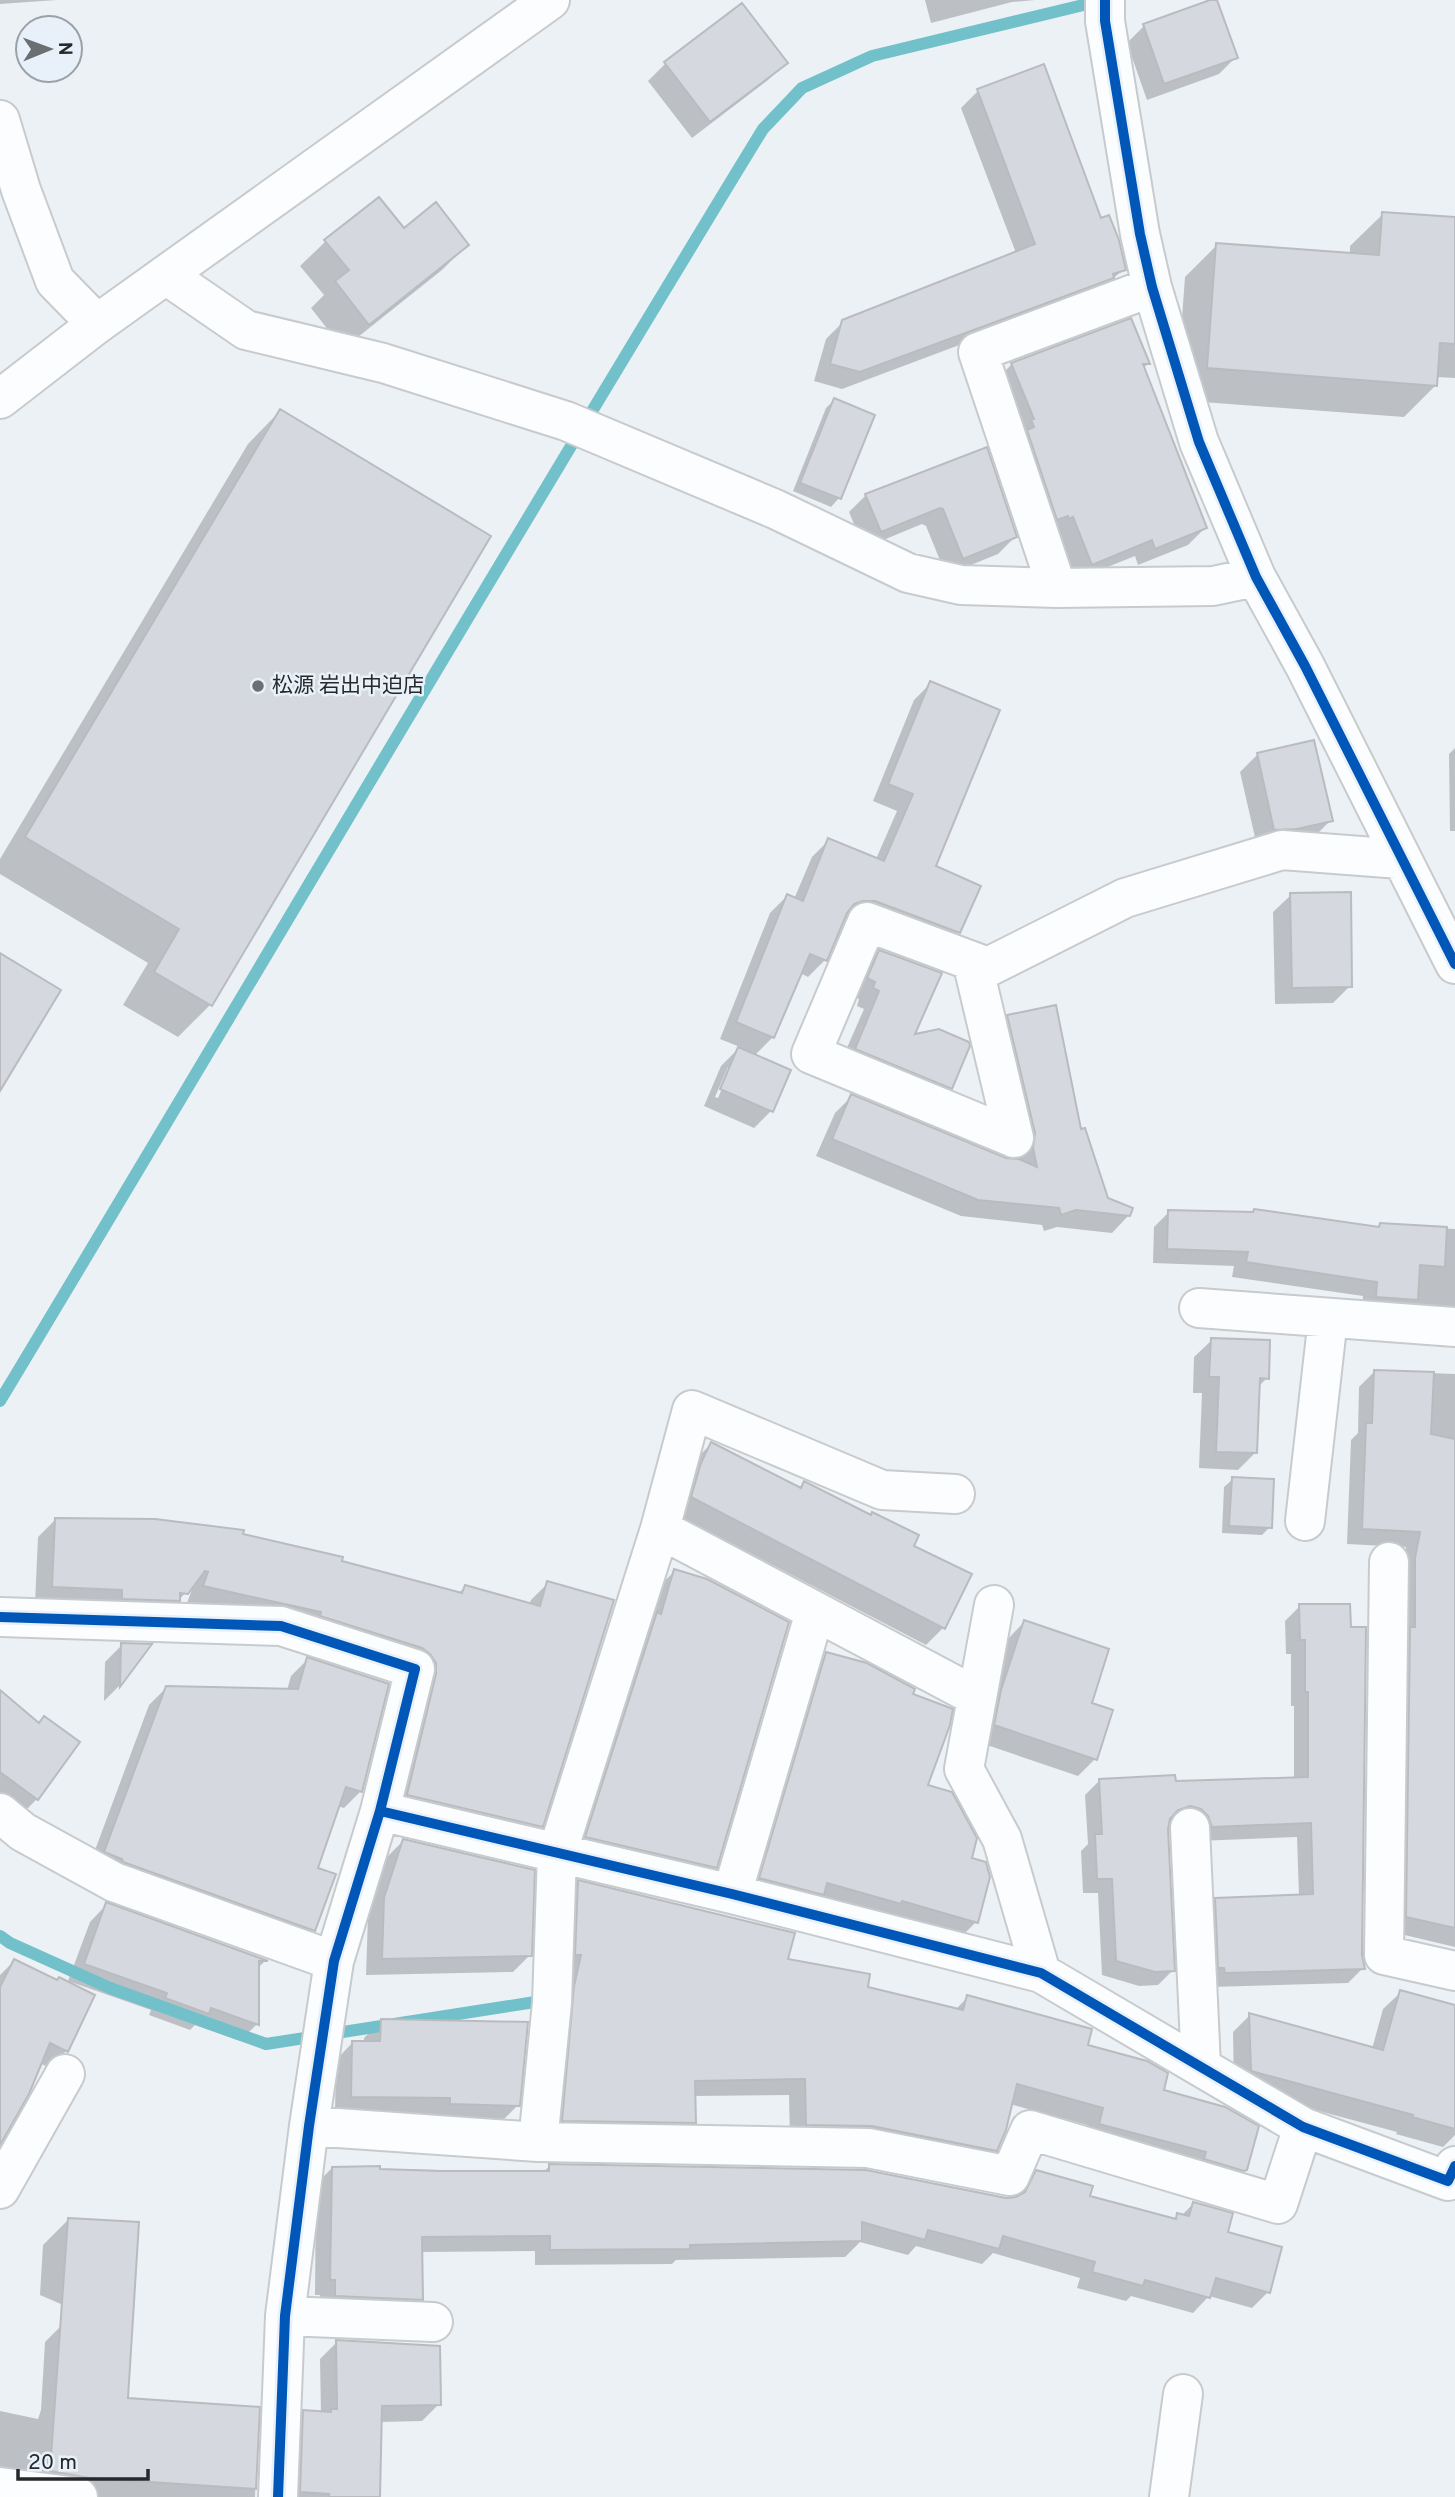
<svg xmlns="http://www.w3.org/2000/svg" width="1455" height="2497" font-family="Overpass,'Noto Sans JP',sans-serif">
<rect width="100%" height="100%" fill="#ecf1f5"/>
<path fill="#0003" fill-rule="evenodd" d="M0 0H57L0 4Z
M925 0H1035L1012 2 931 23Z
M1144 26 1236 57 1219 74 1147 100 1127 43Z
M785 63 768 80 692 138 648 81 665 64Z
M978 91 1100 221 1124 269 1095 294 842 389 814 381 826 339 843 322 1016 253 961 108Z
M1383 214 1455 219V378L1436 377V385L1404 417 1176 400 1185 277 1217 245 1350 255V246Z
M404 230 467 245 442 270 343 349 311 308 324 295 300 266 326 241Z
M1012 364H1148L1143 368 1205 528 1188 545 1138 565 1135 556 1075 580 995 381Z
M834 400 873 416 839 498 831 507 793 491 826 408Z
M280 411 210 1005 178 1037 123 1005 148 963 0 874V859L248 444Z
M916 475 1015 537 998 554 946 575 926 526 922 524 864 548 849 512 866 495Z
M931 683 933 867 959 932 942 949 857 918H843L825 960 808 977 800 973 773 1037 754 1056 771 1111 754 1128 704 1106 721 1066 740 1047 720 1039 770 913 787 896 794 899 812 857 829 840 876 859 897 811 873 801 914 700ZM728 1067H731L718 1098 715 1097Z
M1455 748V831H1450L1449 754Z
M1257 755 1331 820 1314 837 1257 846 1240 772Z
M1291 895 1350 986 1333 1003 1275 1004 1273 912Z
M879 952 912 1037 950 1088 933 1105 839 1066 864 1009 857 1006 859 999 851 996 862 969Z
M1008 1017 1080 1132 1107 1199 1129 1215 1112 1233 1057 1227 1044 1231 1042 1225 961 1216 816 1156 835 1113 852 1096 1005 1160 1018 1161 1019 1151 991 1034Z
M1254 1210 1376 1229 1380 1225 1455 1229V1317L1362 1305 1363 1296 1232 1277 1234 1266 1153 1263 1154 1227 1169 1212 1251 1214Z
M1212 1340 1267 1378 1258 1387 1256 1452 1238 1470 1199 1468 1202 1393H1193L1194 1357Z
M1375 1371 1455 1374V1947L1392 1932 1401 1575 1406 1547 1347 1544 1351 1440 1358 1433 1359 1387Z
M711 1444 799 1489 804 1483 912 1546 943 1628 926 1645 675 1514 694 1461Z
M1233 1479 1270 1527 1262 1535 1222 1533 1224 1487Z
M56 1519 241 1535 458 1594 465 1587 529 1605 531 1600 548 1583 541 1826 524 1843 390 1812 413 1670 305 1629 187 1603 194 1584 169 1610 35 1603 38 1537Z
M675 1571 715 1867 698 1884 569 1854 657 1588Z
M1300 1606 1363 1968 1348 1983 1210 1987 1201 1914 1216 1899 1299 1896 1297 1837 1197 1841 1184 1823 1172 1820 1168 1822 1166 1829 1173 1970 1158 1985 1139 1986 1102 1975 1098 1893H1083L1081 1851 1088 1844 1085 1795 1100 1780 1174 1783 1294 1779V1706H1291V1654H1286L1285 1621Z
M1024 1622 1090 1704 1095 1759 1078 1776 978 1742 1007 1640Z
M122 1645H148L119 1686 104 1701 105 1662Z
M827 1654 910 1695 926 1787 970 1859 976 1922 959 1939 743 1895 809 1671Z
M308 1659 361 1791 344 1808 337 1806 316 1869 313 1930 296 1947 88 1869 149 1705 166 1688 287 1690 291 1676Z
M0 1692 38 1724 44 1718 37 1799 20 1816 0 1801Z
M403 1841 530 1955 513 1972 366 1975 368 1916 386 1858Z
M579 1882 786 1961 866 1988 955 2010 968 1997 1086 2046 1161 2091 1245 2169 1228 2186 1083 2140 1087 2125 1010 2104 995 2150 978 2167 790 2141 789 2095 694 2096V2122L677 2139 546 2137 562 1899Z
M107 1904 265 1961 257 1969V2024L240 2041 195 2025 190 2030 149 2015 151 2010 68 1981 90 1922Z
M14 1961 66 2051 49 2068 40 2063 0 2141V1975Z
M1401 1992 1455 2006V2135L1443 2147 1396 2134 1397 2132 1234 2088 1233 2032 1250 2015 1372 2049 1383 2009Z
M381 2021 518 2105 501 2122 433 2121V2115L335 2114 336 2060 353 2042 364 2043V2038Z
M550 2166 1006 2199 1016 2197 1021 2188 1037 2172 1088 2197 1173 2220 1178 2215 1181 2216 1194 2203 1226 2234 1268 2292 1252 2308 1209 2296 1193 2313 1131 2296 1126 2301 1077 2288 1080 2278 993 2253 982 2264 916 2246 908 2255 860 2242 845 2257 676 2260 672 2264 535 2265V2251L420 2252 421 2299 405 2315 320 2311V2295H315L316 2184 332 2168 543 2172Z
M68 2220 107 2324 40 2295 43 2245Z
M62 2325 126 2400 258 2409 255 2497H75L0 2484V2411L38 2419 41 2410 45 2342Z
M337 2342 439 2404 422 2421 380 2422 378 2497H284L287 2429 304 2412 321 2413 320 2359Z"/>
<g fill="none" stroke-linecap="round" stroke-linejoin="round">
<path stroke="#72c1ca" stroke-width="12" d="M0 1401C255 977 505 551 763 129L802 88 872 56 1100 1
M0 1936 10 1943 110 1988 266 2044 535 2002"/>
</g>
<path fill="#d6d8df" stroke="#b9bbbf" stroke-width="2" d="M1210 0H1217L1238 58 1164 84 1143 24Z
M742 3 788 63 710 122 664 62Z
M1044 64 1101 218 1109 215 1119 240 1126 270 1113 274 1114 278 860 372 830 364 842 320 1035 244 977 89Z
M379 197 404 228 436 202 469 245 369 325 335 281 349 270 324 240Z
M1382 212 1455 217V344L1440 343 1437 386 1207 368 1216 243 1379 255Z
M1131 318 1150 364H1143L1207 528 1155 549 1152 540 1092 565 1073 517 1069 519 1068 516 1057 520 1027 430 1034 427 1031 420 1034 419 1011 363Z
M834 398 875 415 841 499 800 483Z
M280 409 491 536 212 1006 154 972 179 929 25 837Z
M987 447 1017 537 963 559 943 509 940 508 881 532 865 494Z
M930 681 1000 710 936 866 981 886 960 933 875 901H863L854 904 847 913 827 961 810 954 774 1038 736 1022 787 894 803 901 828 838 884 861 913 794 888 784Z
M1314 740 1333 821 1297 829 1274 830 1257 753Z
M1351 892 1352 987 1292 988 1290 893Z
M879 950 942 973 915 1034 939 1029 969 1042 970 1046 952 1089 855 1049 879 991 873 988 875 982 867 978Z
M0 953 61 990 0 1091Z
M1056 1005 1081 1129 1085 1128 1108 1198 1133 1208 1130 1216 1076 1210 1061 1215 1059 1208 978 1200 832 1139 851 1094 1006 1158 1019 1159 1037 1167 1033 1148 1035 1133 1007 1015Z
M738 1047 791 1070 773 1112 720 1089Z
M1254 1209 1379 1227 1380 1223 1447 1227 1445 1267 1420 1265 1418 1300 1376 1297 1377 1282 1246 1262 1248 1252 1167 1249 1168 1210 1253 1212Z
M1211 1338 1270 1340 1269 1379 1260 1378 1257 1453 1216 1452 1219 1377H1209Z
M1374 1370 1434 1372 1431 1434 1455 1439V1928L1406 1917 1410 1627H1415V1558L1420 1532 1362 1529 1366 1423H1372Z
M711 1442 801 1488 804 1481 871 1515 872 1512 919 1535 914 1546 972 1574 945 1629 691 1497 701 1463Z
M1232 1477 1274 1479 1272 1528 1229 1526Z
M55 1518 155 1519 244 1530 243 1534 343 1557 342 1561 462 1593 465 1585 540 1606 547 1581 614 1600 543 1827 407 1795 436 1674V1663L430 1654 422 1648 320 1616 321 1612 203 1586 208 1572 205 1571 188 1594 180 1593V1601L122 1599V1590L52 1587Z
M674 1569 707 1579 789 1622 717 1868 585 1837 657 1612 661 1614Z
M1299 1604H1350L1351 1627H1366L1362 1955 1365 1969 1225 1973 1224 1968H1218L1215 1898 1313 1894 1311 1823 1212 1827 1208 1816 1201 1809 1190 1806 1178 1810 1170 1819 1168 1829 1175 1971 1155 1972 1116 1961 1112 1879H1097L1095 1834H1102L1099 1779 1175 1775 1176 1781 1308 1777V1692H1305V1640H1300Z
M1024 1620 1109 1649 1092 1703 1113 1710 1097 1760 994 1725 1001 1690Z
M121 1643 152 1644 120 1687Z
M826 1652 867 1663 915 1689 913 1694 953 1709 950 1725 928 1785 952 1792 977 1838 972 1858 986 1862 990 1877 978 1923 902 1901 901 1904 827 1883 824 1895 759 1878Z
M307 1657 389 1684 362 1792 346 1787 318 1868 336 1874 315 1931 123 1862 122 1859 104 1852 166 1686 298 1689Z
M0 1690 39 1723 44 1716 80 1742 38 1800 0 1772Z
M403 1839 535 1870 532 1956 382 1959 384 1898Z
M578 1880 795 1933 788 1959 870 1974 868 1987 963 2010 967 1995 1092 2029 1088 2045 1147 2061 1168 2073 1164 2090 1225 2107 1259 2126 1247 2170 1244 2171 1204 2159 1206 2152 1099 2124 1103 2108 1017 2084 1006 2130 997 2151 872 2126 806 2125 805 2079 695 2081 696 2123 562 2121 574 1986 581 1955H575Z
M106 1902 268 1961H259V2025L211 2008 209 2014 165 1998 167 1993 84 1964Z
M14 1959 57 1980 59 1977 95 1995 68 2052 50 2043 29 2094 0 2145V1987Z
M1400 1990 1455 2005V2129L1412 2117 1413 2115 1251 2071 1249 2013 1383 2050Z
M381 2019 528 2022 520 2106 450 2104V2098L351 2097 352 2041H380Z
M549 2164 866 2170 1006 2198 1016 2197 1025 2192 1036 2170 1093 2186 1090 2196 1176 2219 1177 2213 1189 2216 1193 2202 1233 2213 1228 2232 1282 2247 1270 2293 1216 2278 1210 2298 1145 2280 1143 2286 1092 2272 1095 2262 1003 2236 999 2249 928 2230 925 2240 862 2222V2241L690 2245V2249L550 2250V2236L422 2237 423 2300 335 2296V2280H330L332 2167 380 2166V2169L440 2171H549Z
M68 2218 139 2222 128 2398 260 2407 256 2489 89 2478 50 2471Z
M336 2340 440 2346 441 2405 382 2406 380 2497H329V2494L300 2492 303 2410 331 2412V2409H337Z"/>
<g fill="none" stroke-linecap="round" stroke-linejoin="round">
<g stroke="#c7cbce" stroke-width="42">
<path id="minor" d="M1105 0V21L1140 234 1152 287 1199 442 1256 577 1305 666 1455 964
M0 120 21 190 55 281 97 324
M166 275 246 330 383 363 566 421 775 509 908 573 961 585 1057 588
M1152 287 978 352 1057 588 1213 586 1256 577
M972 961 1014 1138
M1014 1138 811 1054 867 922 988 967 1125 898 1282 850 1400 859
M1199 1308 1455 1327
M955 1494 882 1490 692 1410 660 1529 977 1697
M1305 1521 1328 1318
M1389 1562 1384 1955 1455 1971
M994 1605 964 1769 1002 1839 1041 1973
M0 1617 281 1626 415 1669 380 1811 334 1961 309 2126 285 2316 278 2497
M380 1811 732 1894 1041 1973 1303 2127 1448 2181 1455 2166
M0 1813 23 1832 114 1882 334 1961
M1190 1828 1201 2066
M732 1894 815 1612
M309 2126 538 2142 868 2148 1010 2176 1030 2130 1278 2204 1303 2127
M538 2142 552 2003 557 1854 660 1529
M0 2189 65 2074
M285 2316 433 2322
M0 2487 78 2497
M1169 2497 1183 2394"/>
</g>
<g stroke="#c7cbce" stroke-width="42">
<path id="tertiary" d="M0 399 97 324 550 0"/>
</g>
<use href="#minor" stroke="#fcfdfe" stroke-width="38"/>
<use href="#tertiary" stroke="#fcfdfe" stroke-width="38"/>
<g stroke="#e8f1f9" stroke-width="15">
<path id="cycleway" d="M1105 0V21L1140 234 1152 287 1199 442 1256 577 1305 666 1455 964
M0 1617 281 1626 415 1669 380 1811 334 1961 309 2126 285 2316 278 2497
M380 1811 732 1894 1041 1973 1303 2127 1448 2181 1455 2166"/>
</g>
<use href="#cycleway" stroke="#0057b8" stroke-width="10"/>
</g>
<circle fill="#6b6f72" stroke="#e8f1f9" stroke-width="2.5" cx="258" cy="686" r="7"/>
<g text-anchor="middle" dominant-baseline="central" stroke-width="5" stroke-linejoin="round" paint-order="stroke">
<g font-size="21" fill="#25292c" stroke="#e8f1f9" text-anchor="start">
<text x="272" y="686">松源 岩出中迫店</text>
</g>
</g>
<g transform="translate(49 49) rotate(89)"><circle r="33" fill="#e8f1f9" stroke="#9aa1a7" stroke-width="2"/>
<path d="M0-5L12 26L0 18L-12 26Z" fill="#6b6f72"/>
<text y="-10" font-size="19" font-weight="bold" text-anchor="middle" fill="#25292c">N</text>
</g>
<path d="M18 2469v10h130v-10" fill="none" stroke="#25292c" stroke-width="3.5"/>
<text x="28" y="2469" font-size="21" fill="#25292c" stroke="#e8f1f9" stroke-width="5" paint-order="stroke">20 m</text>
</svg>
